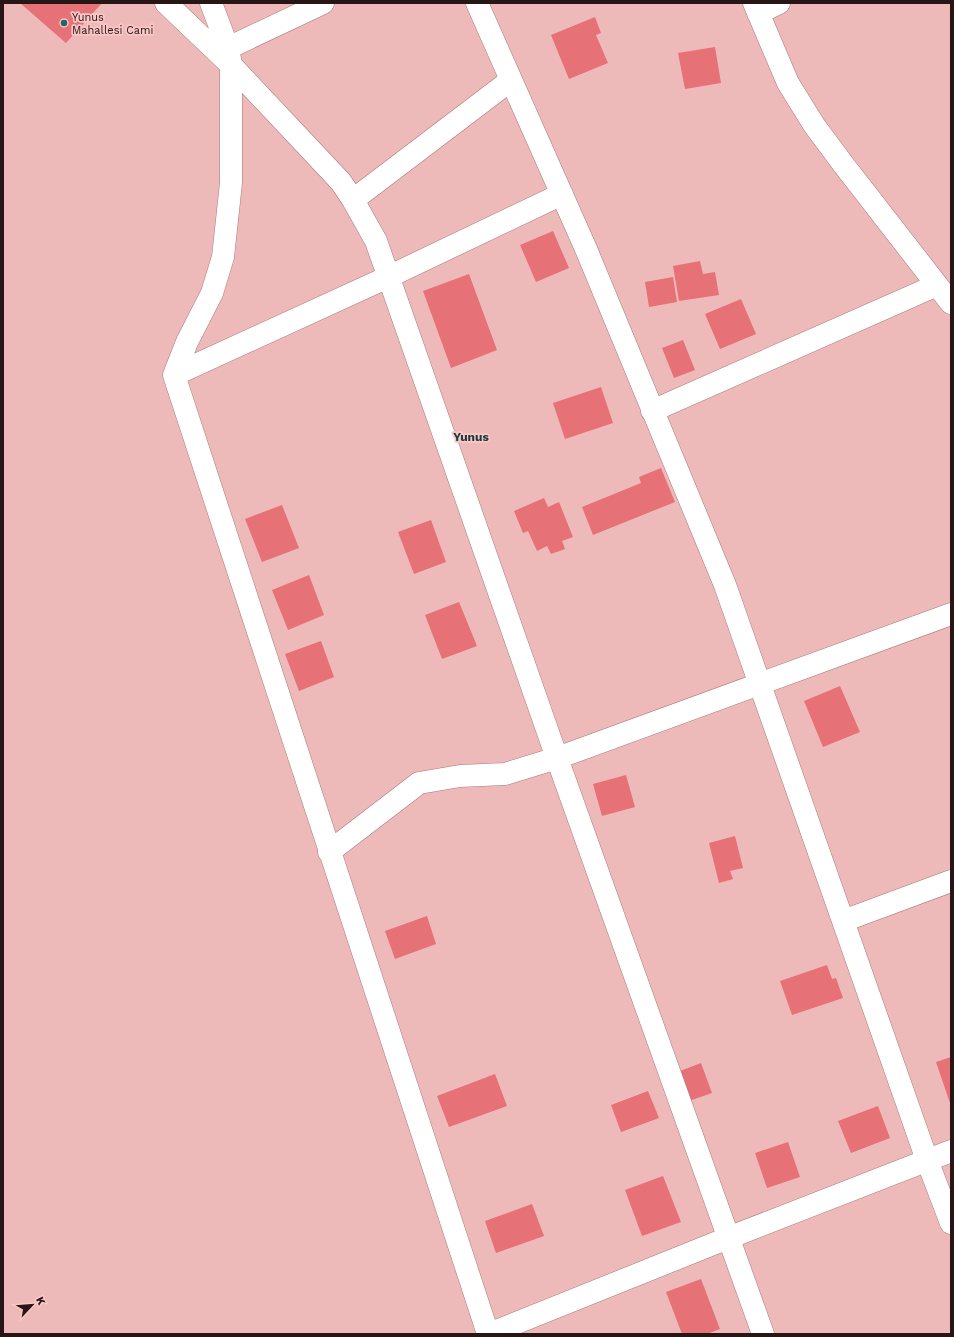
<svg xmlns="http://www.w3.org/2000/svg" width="954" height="1337" font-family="'Work Sans',sans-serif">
<rect width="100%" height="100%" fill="#eeb9b9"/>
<path fill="#e67176" d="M20 3H102L66 43Z
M595 17 601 33 596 35 608 63 569 79 551 35Z
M715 47 721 83 685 89 678 53Z
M553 231 569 268 536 282 520 245Z
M700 261 703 274 715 272 719 295 679 301 673 266Z
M469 274 497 350 451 368 423 291Z
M673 277 677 302 649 307 645 282Z
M741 299 756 334 720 349 705 314Z
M683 340 695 370 674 378 662 348Z
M601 387 613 423 565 439 553 403Z
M661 468 675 502 593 535 582 507 641 483 639 477Z
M544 498 548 507 559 502 573 537 562 541 565 549 551 554 547 546 537 551 528 531 523 533 514 511Z
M282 505 299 548 262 562 245 519Z
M431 520 446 562 414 574 398 532Z
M309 575 324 615 288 630 272 590Z
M459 602 477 646 442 659 425 615Z
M321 641 334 677 299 691 285 654Z
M840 686 860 732 823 747 804 701Z
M626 775 635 807 602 816 593 784Z
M735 836 743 868 730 871 733 879 719 883 709 843Z
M427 916 436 944 395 959 385 931Z
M827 965 832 979 836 978 843 998 792 1015 780 981Z
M951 1057V1106L936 1062Z
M701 1063 712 1093 686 1102 675 1073Z
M495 1074 507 1106 449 1127 437 1096Z
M648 1091 659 1118 621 1132 611 1105Z
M878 1106 890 1138 851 1153 838 1121Z
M788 1142 800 1177 767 1188 755 1153Z
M663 1176 681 1222 642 1236 625 1190Z
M532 1204 544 1236 496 1253 485 1221Z
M701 1279 720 1329 707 1334H682L666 1292Z"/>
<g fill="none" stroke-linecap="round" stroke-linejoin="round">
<g stroke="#aa7979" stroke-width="23">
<path id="minor" d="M166 3 231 65 341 182 353 200 376 241 557 758 763 1334
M211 3 228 48 231 65V183L223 257 212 293 187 342 174 375 488 1334
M477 3 586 249 725 585 927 1160 951 1223
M754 3 788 83 814 125 843 164 951 303
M758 13 779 3
M228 48 323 3
M353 200 511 80
M174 375 388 277 562 194
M652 411 937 285
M329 852 419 783 460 776 505 774 557 758 951 614
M843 921 951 881
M489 1334 728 1238 951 1151"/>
</g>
<use href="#minor" stroke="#fff" stroke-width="22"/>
</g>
<circle fill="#1a686b" stroke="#fbc6c6" stroke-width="1.5" cx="64" cy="23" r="4"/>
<g text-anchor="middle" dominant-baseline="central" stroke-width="3.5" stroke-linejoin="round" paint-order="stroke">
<g font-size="11" fill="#281515" stroke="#fbc6c6" text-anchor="start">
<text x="72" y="17">Yunus<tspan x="72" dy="13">Mahallesi Cami</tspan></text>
</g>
<g font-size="12" font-weight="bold" fill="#193c3d" stroke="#fbc6c6">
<text x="471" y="437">Yunus</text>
</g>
</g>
<rect width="954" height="1337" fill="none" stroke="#281515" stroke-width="8"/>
<g transform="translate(32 1305) rotate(64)" stroke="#fbc6c6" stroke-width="3" paint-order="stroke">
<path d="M0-3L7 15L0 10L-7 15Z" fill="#281515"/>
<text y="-6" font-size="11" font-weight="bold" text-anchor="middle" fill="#281515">K</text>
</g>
</svg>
